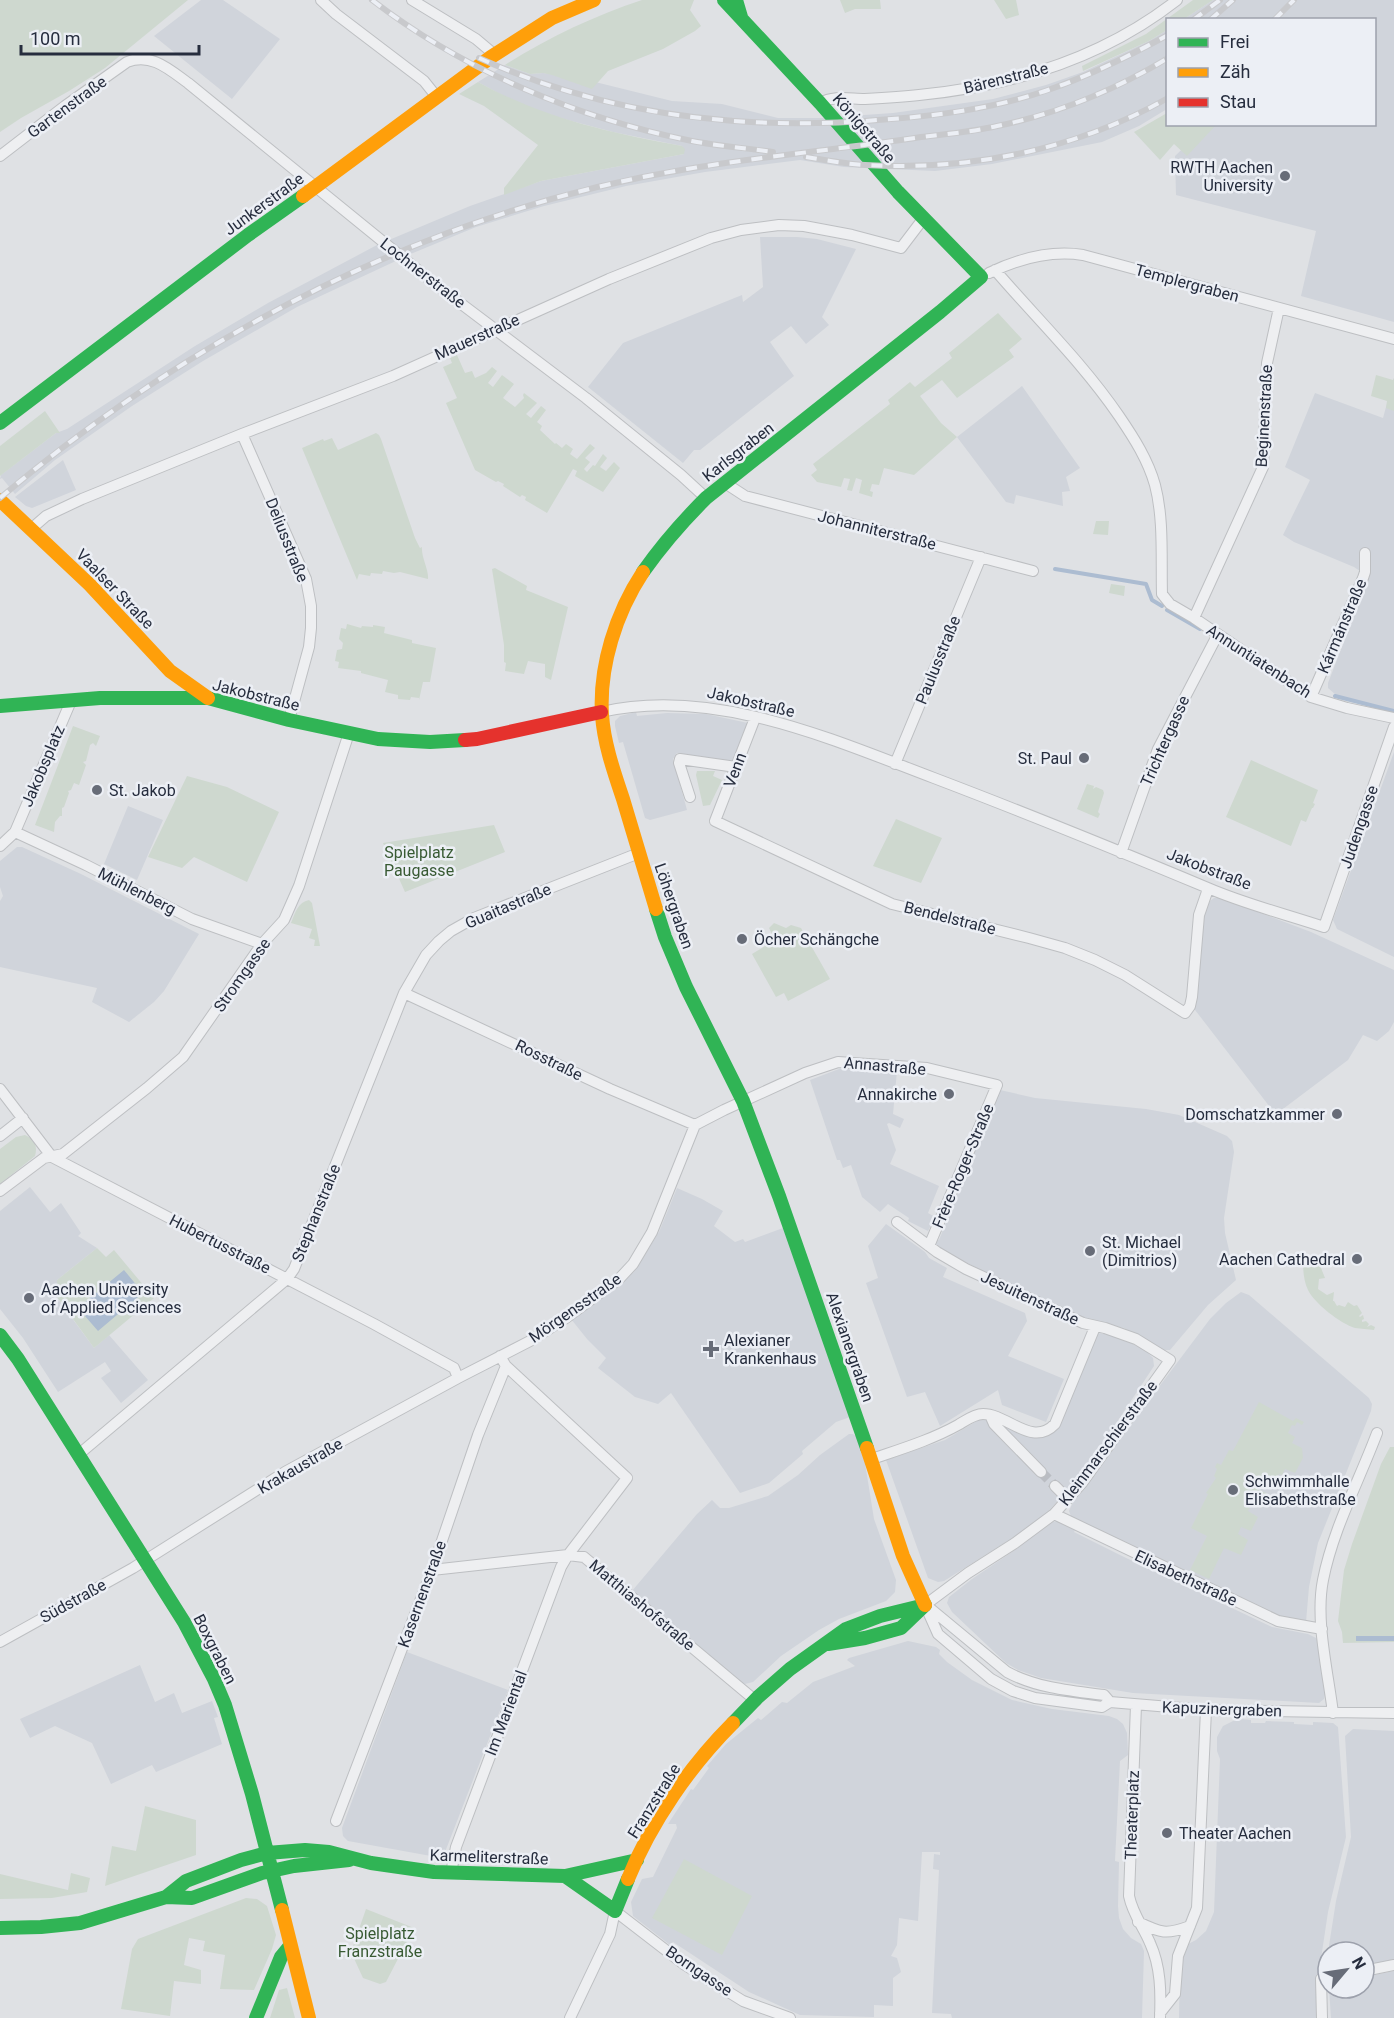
<svg xmlns="http://www.w3.org/2000/svg" width="1394" height="2018" font-family="Roboto,sans-serif">
<rect width="100%" height="100%" fill="#dfe1e4"/>
<path fill="#d0d4db" d="M201 0H223L280 39 232 99 154 36Z
M1213 0H1394V322L1301 296 1316 231 1176 195 1175 156 1207 125 1374 124V20L1184 19Z
M1167 30V109L1139 126 1102 142 992 164 935 171 844 167 800 160 705 172 626 186 544 206 476 227 413 253 297 307 203 361 132 406 55 460 15 494 2 478 0 479 1 475 56 433 67 429 195 346 268 303 377 245 470 206 541 181 684 154 682 146 613 132 549 115 509 99 478 82 505 65 530 74 543 73 579 78 672 101 722 104 778 118H821L893 113 993 99 1046 85 1083 72 1149 41Z
M760 237H797L817 239 856 249 822 317 829 325 806 344 791 326 770 342 794 376 700 450H694L683 463 588 387 623 343 742 295 743 302 763 287Z
M1394 378V710L1336 695 1328 688V683L1369 577 1354 567 1294 542 1283 535 1310 480 1285 467 1315 393 1383 418Z
M1022 386 1080 468 1066 477 1070 491 1062 492 1063 506 1016 495 1014 504 1006 502 957 437Z
M63 460 76 490 32 508 26 506 15 497Z
M636 712 637 716 667 713 706 714 748 723 733 762 677 753 673 759 687 810 650 820 645 818 623 742 619 743 615 726V721L620 716Z
M1394 752V957L1337 929 1333 920Z
M128 806 163 820 137 880 104 864Z
M17 847H22L81 874 199 934 164 991 154 1002 129 1022 92 1002 97 988 0 967V901L3 896 0 887V861Z
M1214 898H1221L1311 932 1394 970V1022L1389 1031 1377 1041 1363 1035 1348 1060 1279 1112 1282 1117 1279 1118 1276 1115 1192 1006 1201 959 1203 917 1210 901Z
M867 1068 897 1071 893 1114 904 1119 900 1128 889 1123 887 1124 896 1150 890 1164 939 1186 928 1213 935 1217 928 1231 908 1221 909 1218 888 1204 880 1212 862 1197 851 1165 843 1168 840 1160H837L810 1080 839 1069Z
M1000 1090 1035 1098 1146 1109 1179 1115 1227 1136 1232 1141 1234 1152 1224 1218 1225 1233 1236 1280 1208 1305 1170 1350H1164L1124 1328 1087 1319 1046 1301 938 1249 935 1243V1239L939 1240Z
M30 1187 50 1212 61 1203 81 1233 78 1236 97 1248 57 1280V1286L52 1291 94 1348 109 1335 148 1380 121 1403 101 1378 111 1371 105 1362 58 1392 23 1338 0 1309V1211Z
M677 1188 702 1199 723 1211 714 1226 735 1242 743 1239 745 1242 783 1228 850 1417 836 1422 802 1451 803 1454 769 1483 740 1493 671 1393 658 1404 635 1397 598 1368 606 1358 587 1339 571 1319 634 1272 659 1232Z
M886 1224 925 1252 929 1258 947 1268 943 1277 1025 1313 1027 1321 1008 1356 1064 1379 1046 1422 1002 1405 998 1390 940 1426 925 1392 907 1397 866 1283 878 1278 868 1246Z
M1241 1292 1249 1295 1369 1398 1372 1404 1371 1411 1318 1543 1309 1587 1306 1622 1280 1618 1072 1519 1069 1511 1074 1500 1210 1319 1226 1303Z
M1100 1333 1121 1338 1145 1350 1153 1358 1154 1366 1088 1466 1046 1514 1014 1537 944 1581 938 1582 928 1578 886 1460 945 1440 982 1418 1047 1434 1096 1335Z
M849 1434H853L857 1437 865 1463 874 1519 896 1580 895 1592 886 1601 839 1619 819 1630 781 1656 753 1682 745 1684 741 1683 632 1591 697 1514 712 1500 720 1508H729L768 1496 798 1475 820 1455Z
M1058 1521 1075 1530 1074 1532 1122 1556 1272 1627 1308 1634 1316 1638 1319 1641 1325 1694 1324 1699 1319 1703 1133 1693 1041 1678 1018 1670 1006 1663 952 1612 947 1603 949 1597 972 1579 1018 1548 1053 1522Z
M908 1641 936 1647 940 1650 939 1654 947 1662 972 1680 1012 1700 1052 1709 1109 1716 1117 1719 1123 1724 1127 1733 1128 1755 1120 1761 1115 1861 1119 1862 1118 1906 1119 1918 1123 1929 1131 1938 1141 1944 1144 1951 1142 2018H952L951 2014 932 2013 939 1870 933 1869 934 1854 940 1855V1852H922L918 1921 899 1918 897 1945 891 1956 897 1958 901 1972 893 1978V2006L874 2005V2017L800 2015 749 1992 673 1942 670 1945 633 1916 631 1902 642 1879 653 1877 677 1828 676 1824H668L691 1789 693 1790 709 1768 707 1766 726 1744 758 1718 761 1720 782 1702 787 1703 813 1682 855 1666 847 1660 849 1658Z
M407 1652 508 1690 445 1852 440 1855 431 1856 348 1841 343 1836 342 1828Z
M140 1665 155 1702 174 1693 182 1713 212 1701 218 1717 214 1718 222 1744 156 1772 152 1765 111 1784 92 1743 55 1726 30 1738 20 1719Z
M1242 1719 1251 1720V1723H1265L1266 1721 1294 1722V1724L1313 1725V1722L1333 1723 1338 1727 1346 1837 1328 1912 1319 1972 1316 2018H1179L1180 1968 1186 1945 1196 1940 1206 1931 1214 1912 1220 1759 1217 1751V1737L1223 1726 1235 1720Z
M1353 1729 1394 1731V1961L1364 1967V1952H1328L1336 1901 1351 1837 1345 1736Z
M1394 1971V2018H1331L1329 1988H1364V1977Z"/>
<path fill="#ced8cf" d="M0 0H188L105 68 69 91 21 118 0 132Z
M642 0H694L690 10 701 26 695 31 663 49 608 71 592 89 552 75 543 73 530 74 505 65C547 38 594 16 642 0Z
M840 0H880L881 9H855L845 13Z
M994 0H1016L1019 15 1006 19Z
M1193 0H1213L1184 19 1168 20 1167 30 1149 41 1083 71 1082 66 1146 34Z
M478 82C543 118 610 133 682 146L685 149 684 154 541 181 504 195V188L538 145 484 106 459 94Z
M1167 113 1168 124 1216 125 1187 156 1174 144 1160 160 1134 132Z
M998 313 1022 339 1009 350 1014 357 957 398 942 380 920 396 941 423 957 437 914 475 884 468 879 485 872 484 870 491 873 492 872 497 859 493 862 480 856 478 852 491 847 490 850 479 844 478 841 487 817 482 811 475 817 470 813 464 890 404 888 400 910 382 915 387 952 358 949 353Z
M457 355 465 373 472 371 475 378 486 373 492 367 497 371 488 383 493 387 502 375 514 384 503 398 515 407 524 398 523 395 524 393 537 403 526 414 531 418 541 406 546 410 537 422 542 426 540 430 555 444 556 443 562 448 566 444 573 449 570 454 577 459 590 444 595 448 585 458 590 462 584 469 587 472 593 465 595 466 603 454 607 458 600 467 606 471 614 462 620 468 603 492 575 476 577 471 573 469 547 513 525 500 526 497 522 495 520 497 503 486 504 484 498 481 496 482 475 470 446 403 457 398 443 367 452 363 450 358Z
M1376 375 1393 380 1394 378V411L1386 408 1387 401 1371 396Z
M45 411 60 433H56L0 476V446Z
M376 433 379 435 381 439 415 538 420 548 422 547C421 557 429 570 428 579L400 572 394 573 383 571 382 574 371 573 370 576 359 574 357 580 302 448 323 439 324 441 332 438 338 450Z
M1096 521H1109L1108 535 1093 534Z
M495 568 527 586 526 590 568 607 551 680 545 677V664L528 661 524 674 505 671 506 663 504 662V645L492 569Z
M1111 584 1125 586 1124 596 1109 593Z
M347 624 361 628 362 626 373 627V625L385 627 384 633 412 640V643L436 648 430 682H423L419 700V698L411 697 410 700 398 699V695L385 692 388 680 361 673V671L338 668 339 662 335 661 337 650 342 649 343 643 339 639 341 628 346 629Z
M73 726 100 736 96 746 93 743 90 745 86 761 83 762 86 765 79 785 74 783 71 790 68 791 69 793 64 807 62 808V816H60L55 822 54 832 35 825Z
M1251 760 1318 790 1313 803 1315 804 1313 808H1312L1306 822 1301 820 1291 846 1226 817Z
M697 771H715L713 776 722 780 710 805 703 806 696 775Z
M187 776 227 787 279 812 247 882 194 857 182 868 148 857Z
M1087 784 1094 786 1093 789 1096 787 1103 790 1104 793 1098 812 1100 814 1098 818 1077 809Z
M896 819 942 838 921 883 873 866Z
M494 825 505 852 405 892 383 843Z
M309 900 312 903 320 946H314L315 940 309 938 312 929 291 923C295 913 298 902 309 900Z
M774 923 786 928 791 925 801 928 830 979 788 1001 784 993 776 997 752 954 775 940 769 928Z
M25 1135C34 1139 38 1145 35 1156L0 1184V1149L16 1137Z
M97 1248 106 1257 114 1250 154 1298 94 1348 52 1290 57 1286V1280Z
M1303 1257 1316 1260 1319 1258 1321 1268 1325 1278 1319 1279 1318 1289 1327 1295 1334 1292 1333 1301H1334L1337 1306 1339 1305 1345 1307 1348 1302 1354 1306 1357 1305 1362 1313 1359 1316 1360 1317 1363 1315 1364 1319 1362 1320V1322L1366 1321 1369 1324 1367 1327 1371 1325 1375 1327 1374 1330C1368 1329 1361 1329 1355 1328 1341 1324 1314 1303 1308 1290 1303 1280 1303 1267 1303 1257Z
M1259 1402 1293 1421 1296 1418 1304 1422 1302 1425 1297 1422 1295 1426 1292 1425 1288 1433 1295 1437 1292 1443 1302 1448 1303 1458 1295 1473 1285 1469 1282 1475 1279 1474 1272 1487 1255 1480 1252 1486 1268 1494 1262 1508 1252 1504 1248 1511 1258 1517 1251 1531 1241 1527 1238 1534 1248 1540 1241 1555 1224 1548 1209 1579 1190 1570 1207 1536 1191 1528 1208 1494 1206 1493 1216 1478 1214 1476 1217 1469 1215 1467 1217 1463 1221 1465 1229 1450 1233 1451Z
M1390 1447H1394V1642L1343 1643 1342 1632 1338 1621 1344 1570 1352 1544 1381 1464Z
M145 1806 196 1820V1855L105 1886 112 1846 136 1851Z
M684 1859 752 1896 722 1955 652 1918Z
M71 1873 90 1878 87 1892 52 1898 0 1899V1874L68 1890Z
M246 1898 257 1899 267 1906 276 1935 272 1949 254 1990 220 1989 225 1955 203 1951 205 1941 189 1938 184 1965 201 1970V1984L174 1981 170 2016 121 2009 132 1949 138 1939Z
M366 1909 414 1928 386 1982 380 1984 363 1978 351 1952Z
M287 1988 295 2018H270L279 1990Z"/>
<path fill="#acbcd1" d="M124 1270 143 1293 98 1331 78 1308Z
M1356 1636H1394V1641H1356Z"/>
<g fill="none" stroke-linecap="round" stroke-linejoin="round">
<path stroke="#acbcd1" stroke-width="4" d="M1055 569 1146 584 1152 600 1162 606
M1167 610 1200 629
M1335 696 1394 711"/>
<path stroke="#babdc3" stroke-width="10" stroke-dasharray="10 5" stroke-linecap="butt" d="M1041 1472 1055 1486"/>
<g stroke="#bdbfc2" stroke-width="12">
<path id="street" d="M321 0 336 14 424 81 436 96
M412 0 476 39 495 55
M820 103C834 95 850 99 865 99 883 98 901 97 919 95 1011 86 1103 58 1177 0
M0 156 65 106 127 62C151 52 170 70 188 83L435 284 586 398 681 475 706 498
M995 270C1037 319 1082 362 1119 416 1134 438 1148 460 1155 485 1164 519 1161 559 1162 594L1170 604 1194 618 1311 697 1347 708 1394 718
M989 273C1018 259 1051 250 1083 255L1394 339
M242 434 306 579 311 606V628L309 647 289 720
M725 483 745 496 1033 571
M31 529 46 516 82 499 242 434 393 376 609 279 711 238 741 230 779 225 804 226 852 235 901 248 923 219
M1194 618 1263 467 1267 363 1279 308
M1311 697 1363 578 1365 572V553
M601 712C713 686 831 739 934 778 1026 813 1117 850 1208 888 1245 904 1285 914 1324 927L1394 727
M755 718 715 821 892 904 1029 938 1065 948 1095 960 1125 975 1185 1013 1190 1006 1192 997 1199 915 1208 889
M895 764 981 557
M690 797 679 763 680 759 736 767
M15 832 86 865 192 919 262 944
M0 846 15 832 71 701
M1121 853 1158 749 1218 634
M404 993 610 1089 695 1125
M0 1089 52 1157 374 1324 454 1368 458 1378
M0 1136 23 1118
M0 1191 44 1158 63 1154 147 1088 183 1057 262 944 284 920 299 886 349 733
M897 1222 937 1252 966 1269 1083 1323 1105 1328 1136 1339 1170 1360 1082 1483 1054 1514 1015 1543 968 1573 925 1605
M990 1415 994 1424 1041 1472
M78 1455 287 1279 294 1269 404 993 426 955 439 941 451 931 474 918 639 853
M872 1459C901 1449 931 1440 958 1425 965 1421 974 1414 983 1414 1008 1414 1032 1448 1055 1424L1095 1327
M1055 1486 1068 1499
M1054 1514 1278 1621 1322 1629
M432 1570 568 1555 584 1557 756 1701
M925 1605 938 1634 991 1679 1013 1691 1035 1698 1102 1707 1110 1702 1206 1710 1394 1713
M926 1605 1007 1672C1037 1688 1071 1691 1104 1695L1110 1702
M0 1642 133 1568 285 1472 458 1378 530 1341 566 1318 619 1279 633 1264 652 1232 695 1125 724 1110 805 1073 838 1062 927 1068 997 1085 929 1246
M1136 1705 1129 1896C1133 1915 1143 1926 1150 1943 1161 1967 1161 1993 1160 2018
M1333 1713C1328 1672 1315 1620 1323 1580 1333 1529 1359 1481 1377 1433
M336 1821 432 1570 478 1435 506 1366
M451 1873 456 1847 561 1567 568 1555 627 1478 506 1366 500 1356
M1138 1922C1161 1933 1166 1935 1190 1926
M1364 1971 1394 1965
M1160 2013 1175 1994 1178 1956 1197 1908 1206 1710
M570 2018 610 1934 615 1911 685 1965 743 2001 790 2018
M1322 2018 1321 1979 1328 1978"/>
</g>
<use href="#street" stroke="#eeeff1" stroke-width="10"/>
<path stroke="#30b455" stroke-width="14" d="M736 0 741 17
M0 423 248 235 303 196
M643 572C662 545 683 521 706 498L940 312 981 277 898 192 820 103 724 0
M0 706 100 698H208L289 720 378 739 430 742 465 740
M656 909 665 937 686 987 743 1101 779 1196 867 1448
M0 1335 18 1359 184 1622 214 1679 225 1705 252 1794 282 1910
M828 1644 865 1638 901 1628 925 1605
M733 1723 758 1697 790 1669 846 1629 880 1616 925 1605
M565 1876 637 1860
M166 1897 192 1898 262 1873 294 1866 349 1860
M0 1928 41 1927 80 1923 166 1897 186 1881 241 1860 267 1853 305 1850 329 1852 371 1863 434 1872 565 1876 615 1911 628 1879
M256 2018 281 1957 290 1946"/>
<path stroke="#ff9f0a" stroke-width="14" d="M303 196 491 57 552 18 594 0
M0 500 90 585 170 671 208 698
M643 572C616 613 599 666 602 715 604 744 614 772 623 799 634 836 645 872 656 909
M867 1448 903 1556 925 1605
M628 1879C651 1822 690 1766 733 1723
M282 1910 309 2018"/>
<path stroke="#e5322d" stroke-width="14" d="M465 740 477 739 601 712"/>
<g stroke="#c8c9cc" stroke-width="6">
<path id="rail" d="M372 0C464 71 577 118 692 141 718 146 746 148 773 152
M1193 20 1220 0
M1210 20 1233 0
M1274 20 1294 0
M479 58C605 115 741 131 878 120 936 116 993 109 1048 90 1089 76 1129 56 1168 35
M806 157C825 160 845 164 865 165 969 171 1076 150 1168 98
M0 498C195 333 434 210 687 169 765 156 843 149 921 137 946 134 972 132 997 126 1057 114 1115 90 1168 58"/>
</g>
<use href="#rail" stroke="#eceff5" stroke-width="4" stroke-dasharray="11" stroke-linecap="butt"/>
</g>
<g fill="#676c78" stroke="#eceff5" stroke-width="2">
<circle cx="1285" cy="176" r="6"/>
<circle cx="1084" cy="758" r="6"/>
<circle cx="97" cy="790" r="6"/>
<circle cx="742" cy="939" r="6"/>
<circle cx="949" cy="1094" r="6"/>
<circle cx="1337" cy="1114" r="6"/>
<circle cx="1090" cy="1251" r="6"/>
<circle cx="1357" cy="1259" r="6"/>
<circle cx="29" cy="1298" r="6"/>
<path d="M708 1340h6v6h6v6h-6v6h-6v-6h-6v-6h6z"/>
<circle cx="1233" cy="1490" r="6"/>
<circle cx="1167" cy="1833" r="6"/>
</g>
<g text-anchor="middle" dominant-baseline="central" stroke-width="5" stroke-linejoin="round" paint-order="stroke">
<g font-size="16" fill="#262d3e" stroke="#eceff5">
<text transform="translate(1006 78) rotate(-14)">Bärenstraße</text>
<text transform="translate(67 107) rotate(-36)">Gartenstraße</text>
<text transform="translate(864 128) rotate(49)">Königstraße</text>
<text transform="translate(264 204) rotate(-36)">Junkerstraße</text>
<text transform="translate(423 273) rotate(38)">Lochnerstraße</text>
<text transform="translate(1187 283) rotate(15)">Templergraben</text>
<text transform="translate(477 337) rotate(-24)">Mauerstraße</text>
<text transform="translate(1264 416) rotate(-87)">Beginenstraße</text>
<text transform="translate(738 452) rotate(-38)">Karlsgraben</text>
<text transform="translate(877 530) rotate(14)">Johanniterstraße</text>
<text transform="translate(287 540) rotate(68)">Deliusstraße</text>
<text transform="translate(115 589) rotate(46)">Vaalser Straße</text>
<text transform="translate(1342 626) rotate(-67)">Kármánstraße</text>
<text transform="translate(938 660) rotate(-68)">Paulusstraße</text>
<text transform="translate(1259 661) rotate(33)">Annuntiatenbach</text>
<text transform="translate(256 695) rotate(14)">Jakobstraße</text>
<text transform="translate(751 702) rotate(13)">Jakobstraße</text>
<text transform="translate(1165 741) rotate(-66)">Trichtergasse</text>
<text transform="translate(43 766) rotate(-67)">Jakobsplatz</text>
<text transform="translate(735 770) rotate(-69)">Venn</text>
<text transform="translate(1359 827) rotate(-71)">Judengasse</text>
<text transform="translate(1209 869) rotate(21)">Jakobstraße</text>
<text transform="translate(137 891) rotate(27)">Mühlenberg</text>
<text transform="translate(508 906) rotate(-23)">Guaitastraße</text>
<text transform="translate(674 906) rotate(71)">Löhergraben</text>
<text transform="translate(950 918) rotate(14)">Bendelstraße</text>
<text transform="translate(242 975) rotate(-55)">Stromgasse</text>
<text transform="translate(549 1060) rotate(26)">Rosstraße</text>
<text transform="translate(885 1066) rotate(5)">Annastraße</text>
<text transform="translate(963 1166) rotate(-67)">Frère-Roger-Straße</text>
<text transform="translate(316 1213) rotate(-68)">Stephanstraße</text>
<text transform="translate(220 1244) rotate(27)">Hubertusstraße</text>
<text transform="translate(1030 1298) rotate(25)">Jesuitenstraße</text>
<text transform="translate(575 1308) rotate(-35)">Mörgensstraße</text>
<text transform="translate(850 1347) rotate(71)">Alexianergraben</text>
<text transform="translate(1108 1443) rotate(-53)">Kleinmarschierstraße</text>
<text transform="translate(300 1466) rotate(-30)">Krakaustraße</text>
<text transform="translate(1186 1578) rotate(25)">Elisabethstraße</text>
<text transform="translate(422 1594) rotate(-70)">Kasernenstraße</text>
<text transform="translate(73 1601) rotate(-29)">Südstraße</text>
<text transform="translate(642 1605) rotate(40)">Matthiashofstraße</text>
<text transform="translate(215 1649) rotate(63)">Boxgraben</text>
<text transform="translate(1222 1709) rotate(2)">Kapuzinergraben</text>
<text transform="translate(506 1713) rotate(-69)">Im Mariental</text>
<text transform="translate(654 1801) rotate(-58)">Franzstraße</text>
<text transform="translate(1132 1815) rotate(-88)">Theaterplatz</text>
<text transform="translate(489 1857) rotate(2)">Karmeliterstraße</text>
<text transform="translate(699 1971) rotate(34)">Borngasse</text>
</g>
<g font-size="16" fill="#262d3e" stroke="#eceff5" text-anchor="start">
<text x="1273" y="167" text-anchor="end">RWTH Aachen<tspan x="1273" dy="18">University</tspan></text>
<text x="1072" y="758" text-anchor="end">St. Paul</text>
<text x="109" y="790">St. Jakob</text>
<text x="754" y="939">Öcher Schängche</text>
<text x="937" y="1094" text-anchor="end">Annakirche</text>
<text x="1325" y="1114" text-anchor="end">Domschatzkammer</text>
<text x="1102" y="1242">St. Michael<tspan x="1102" dy="18">(Dimitrios)</tspan></text>
<text x="1345" y="1259" text-anchor="end">Aachen Cathedral</text>
<text x="41" y="1289">Aachen University<tspan x="41" dy="18">of Applied Sciences</tspan></text>
<text x="724" y="1340">Alexianer<tspan x="724" dy="18">Krankenhaus</tspan></text>
<text x="1245" y="1481">Schwimmhalle<tspan x="1245" dy="18">Elisabethstraße</tspan></text>
<text x="1179" y="1833">Theater Aachen</text>
</g>
<g font-size="16" fill="#385a33" stroke="#eceff5">
<text x="419" y="852">Spielplatz<tspan x="419" dy="18">Paugasse</tspan></text>
<text x="380" y="1933">Spielplatz<tspan x="380" dy="18">Franzstraße</tspan></text>
</g>
</g>
<rect x="1166" y="18" width="210" height="108" fill="#eceff5" stroke="#9da1ac" stroke-width="1.5"/>
<rect x="1178" y="38" width="30" height="9" fill="#30b455" stroke="#9da1ac" stroke-width="1.5"/>
<text x="1220" y="48" font-size="18" fill="#262d3e">Frei</text>
<rect x="1178" y="68" width="30" height="9" fill="#ff9f0a" stroke="#9da1ac" stroke-width="1.5"/>
<text x="1220" y="78" font-size="18" fill="#262d3e">Zäh</text>
<rect x="1178" y="98" width="30" height="9" fill="#e5322d" stroke="#9da1ac" stroke-width="1.5"/>
<text x="1220" y="108" font-size="18" fill="#262d3e">Stau</text>
<g transform="translate(1346 1970) rotate(61)"><circle r="28" fill="#eceff5" stroke="#9da1ac" stroke-width="1.5"/>
<path d="M0-4.5L10 22L0 15L-10 22Z" fill="#676c78"/>
<text y="-9" font-size="16" font-weight="bold" text-anchor="middle" fill="#262d3e">N</text>
</g>
<path d="M21 45v9h178v-9" fill="none" stroke="#262d3e" stroke-width="3"/>
<text x="30" y="45" font-size="18" fill="#262d3e" stroke="#eceff5" stroke-width="4.5" paint-order="stroke">100 m</text>
</svg>
